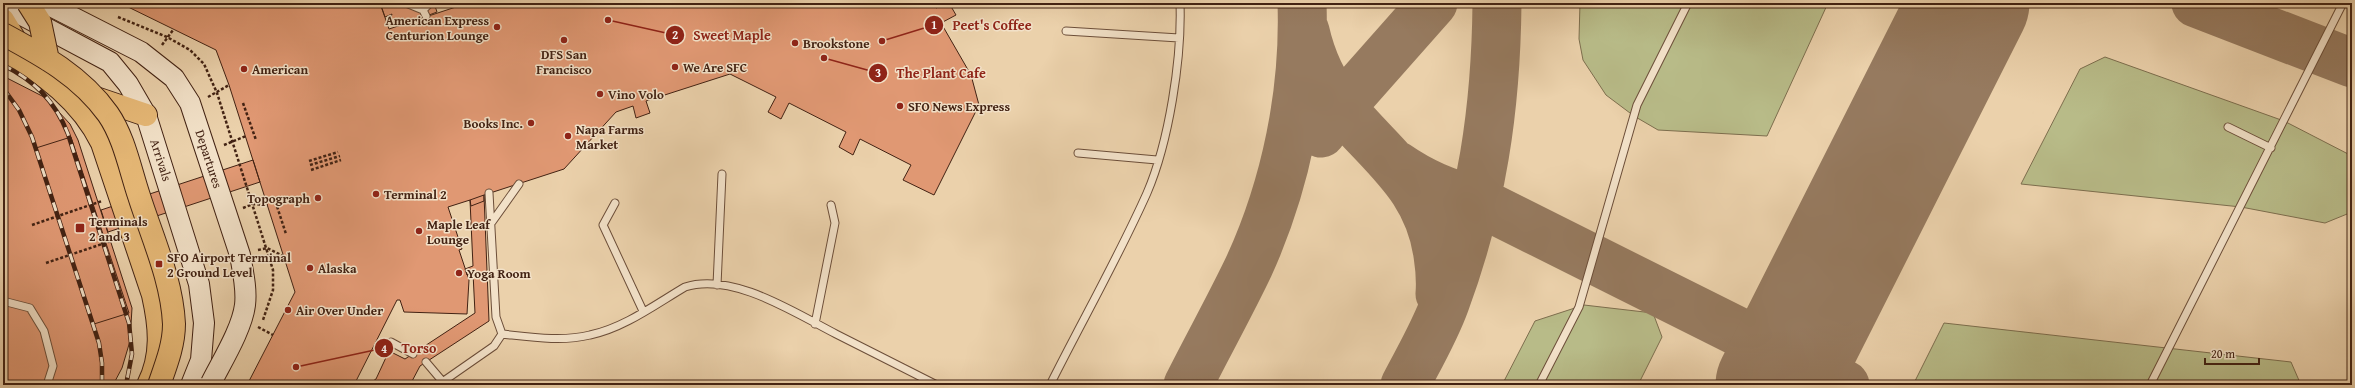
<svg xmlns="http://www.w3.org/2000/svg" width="2355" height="388" font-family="'Gentium Book Plus',serif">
<rect width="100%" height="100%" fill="#ebd1ab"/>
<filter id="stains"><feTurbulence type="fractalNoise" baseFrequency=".005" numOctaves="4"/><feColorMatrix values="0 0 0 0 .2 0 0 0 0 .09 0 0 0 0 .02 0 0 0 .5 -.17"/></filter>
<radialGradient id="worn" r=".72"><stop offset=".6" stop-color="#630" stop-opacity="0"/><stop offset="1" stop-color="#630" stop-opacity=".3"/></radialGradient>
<path fill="#b8bb88" stroke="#7d6e4e" d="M1580 3H1828L1767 136 1658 130 1634 116 1606 95 1583 60 1579 39Z
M2105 57 2284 121 2352 156V212L2325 223 2241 207 2021 184 2080 69Z
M1584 305 1653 313 1662 337 1638 385H1502L1535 321Z
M1944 323 2291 362 2301 385H1913Z"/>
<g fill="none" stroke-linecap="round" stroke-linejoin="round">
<path stroke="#967a5f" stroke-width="49" d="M2196 3 2352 63
M1305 31C1311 58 1324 86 1341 107 1382 157 1428 185 1438 255 1440 268 1441 281 1440 294
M1321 133 1341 107 1433 3
M1396 165C1422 183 1446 193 1477 201L1845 385
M1188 385C1208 345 1230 306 1249 266 1286 185 1305 92 1302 3
M1405 385C1419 358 1435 331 1445 303 1482 203 1496 109 1497 3"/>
<path stroke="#967a5f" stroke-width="121" d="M1776 385 1969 3"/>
</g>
<path fill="#e09873" stroke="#422213" d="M120 3H380L389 29 468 3H562L573 5 580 3H934L936 8 949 3 956 15 941 23 971 75 979 105 934 195 903 180 911 165 860 139 853 155 839 147 846 132 789 103 781 119 768 112 776 97 730 74 646 101 650 113 636 118 633 106 616 112 564 169 484 195V201L471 206 470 200 448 207 462 249 459 250 469 280 467 314 404 312 400 300H397L354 385H247L295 292 229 85 216 50Z
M380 3H427L435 6 437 12 408 23 406 20 402 18 400 24 390 21 392 14 385 17Z
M3 76 46 98 70 124 78 140 132 308 130 341 122 368 113 385H3Z
M71 137 129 313 94 324 36 148Z
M253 160 260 182 108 232 101 210Z
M484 195 489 321 420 366 410 385H367L376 379 389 351 405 359 475 313 473 273 467 275 465 269 473 266 470 200Z"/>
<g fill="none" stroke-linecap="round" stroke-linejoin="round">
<g stroke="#6c4e39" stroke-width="9">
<path id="lane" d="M406 3 423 10
M426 16 423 10 430 3
M1066 31 1179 38
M2228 127 2271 148
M1078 153 1157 160
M489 193 496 317 502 334
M615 203 603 225 643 311
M492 222 519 184
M717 285 722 174
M3 301 30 308 44 331 53 366 47 385
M815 324 835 223 831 205
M502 334C530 337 562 342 590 335 624 328 656 304 685 287 733 272 795 313 836 334 870 351 903 368 937 385
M391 342 413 354
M426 362 443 382
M438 385 494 346 502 334
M1050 385C1082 321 1118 258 1147 193 1169 142 1182 58 1180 3
M1539 385 1579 307 1637 105 1688 3
M2150 385 2343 3"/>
</g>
<g stroke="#422213" stroke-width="22">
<path id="secondary" d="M3 5 110 62 128 84 146 115 199 284 204 323 201 360 191 385"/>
</g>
<g stroke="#422213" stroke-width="24">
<path id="primary" d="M3 20 20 48
M3 51C43 71 82 102 102 143L153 295C160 326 163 356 148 385
M87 95 146 115"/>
</g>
<path stroke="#422213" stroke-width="2.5" stroke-dasharray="3 2" stroke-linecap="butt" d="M118 17 167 37 190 50 204 64 217 93 273 270V290L263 320
M162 45 173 30
M208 97 229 85
M243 103 256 140
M224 145 246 136
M309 161 338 152
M310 165 340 156
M311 170 341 160
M274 197 286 234
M243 208 253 204 268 205
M32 225 102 201
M258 250 267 248 285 257
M46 263 114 240
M258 327 273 335"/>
<use href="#lane" stroke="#f2e1c8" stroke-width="7"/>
<use href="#secondary" stroke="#f2e1c8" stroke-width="20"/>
<use href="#primary" stroke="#e6b876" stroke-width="22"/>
<g stroke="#422213" stroke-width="4.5">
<path id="rail" d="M3 65C35 81 55 101 68 134L129 323 132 354 126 385
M3 88 19 110 32 137 99 343 102 363V385"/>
</g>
<use href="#rail" stroke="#f2e1c8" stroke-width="3" stroke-dasharray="9" stroke-linecap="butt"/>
<g stroke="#422213" stroke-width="22" stroke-linecap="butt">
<path id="secondary-bridge" d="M45 3 141 52 174 78 190 103 240 255C243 272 247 289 245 305 242 329 222 361 211 383"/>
</g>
<g stroke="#422213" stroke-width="24" stroke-linecap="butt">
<path id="primary-bridge" d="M28 3 40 22 48 60
M3 34C42 55 81 76 108 114 124 137 130 169 139 196 152 237 172 280 174 324 174 345 166 365 159 385"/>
</g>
<use href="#secondary-bridge" stroke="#f2e1c8" stroke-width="20"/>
<use href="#primary-bridge" stroke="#e6b876" stroke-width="22"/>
</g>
<g fill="#8f2418" stroke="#f2e1c8" stroke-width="1.5">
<circle cx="497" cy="27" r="4"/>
<circle cx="564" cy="40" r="4"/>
<circle cx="795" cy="43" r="4"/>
<circle cx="675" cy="67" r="4"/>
<circle cx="244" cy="69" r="4"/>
<circle cx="600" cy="94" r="4"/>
<circle cx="900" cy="106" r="4"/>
<circle cx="531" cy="123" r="4"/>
<circle cx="568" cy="136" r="4"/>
<circle cx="376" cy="194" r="4"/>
<circle cx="318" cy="198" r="4"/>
<rect x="75" y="223" width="10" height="10" rx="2"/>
<circle cx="419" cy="231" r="4"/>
<rect x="155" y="260" width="8" height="8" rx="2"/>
<circle cx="310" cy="268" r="4"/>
<circle cx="459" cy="273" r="4"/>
<circle cx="288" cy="310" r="4"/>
</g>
<g text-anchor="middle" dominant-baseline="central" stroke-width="3" stroke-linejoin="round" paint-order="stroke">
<g font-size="13" font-weight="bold" fill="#422213" stroke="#f2e1c8" text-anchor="start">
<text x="489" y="20" text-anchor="end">American Express<tspan x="489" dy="15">Centurion Lounge</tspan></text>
<text x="803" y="43">Brookstone</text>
<text x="564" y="54" text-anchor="middle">DFS San<tspan x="564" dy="15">Francisco</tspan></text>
<text x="683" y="67">We Are SFC</text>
<text x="252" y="69">American</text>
<text x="608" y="94">Vino Volo</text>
<text x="908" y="106">SFO News Express</text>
<text x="523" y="123" text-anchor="end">Books Inc.</text>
<text x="576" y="129">Napa Farms<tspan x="576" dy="15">Market</tspan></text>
<text x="384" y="194">Terminal 2</text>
<text x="310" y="198" text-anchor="end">Topograph</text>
<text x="89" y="221">Terminals<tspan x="89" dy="15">2 and 3</tspan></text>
<text x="427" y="224">Maple Leaf<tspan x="427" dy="15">Lounge</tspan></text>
<text x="167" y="257">SFO Airport Terminal<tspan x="167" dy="15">2 Ground Level</tspan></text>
<text x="318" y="268">Alaska</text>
<text x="467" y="273">Yoga Room</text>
<text x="296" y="310">Air Over Under</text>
</g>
<g font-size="13" fill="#422213" stroke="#f2e1c8">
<text transform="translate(209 159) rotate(72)">Departures</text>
<text transform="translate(161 160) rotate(72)">Arrivals</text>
</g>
</g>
<path fill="none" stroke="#8f2418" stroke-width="1.5" d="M882 41L934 25M608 20L675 35M824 58L878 73M296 367L384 348"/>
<g fill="#8f2418" stroke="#f2e1c8" stroke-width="1.5">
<circle cx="882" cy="41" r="4"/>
<circle cx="608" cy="20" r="4"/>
<circle cx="824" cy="58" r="4"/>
<circle cx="296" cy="367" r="4"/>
<circle cx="934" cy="25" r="10"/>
<circle cx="675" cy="35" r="10"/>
<circle cx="878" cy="73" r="10"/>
<circle cx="384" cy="348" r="10"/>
</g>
<g font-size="12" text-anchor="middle" font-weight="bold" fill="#fff">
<text x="934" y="29">1</text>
<text x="675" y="39">2</text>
<text x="878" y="77">3</text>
<text x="384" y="353">4</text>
</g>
<g font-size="14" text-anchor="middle" font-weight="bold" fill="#8f2418" stroke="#f2e1c8" stroke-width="3" stroke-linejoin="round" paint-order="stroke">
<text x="992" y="30">Peet's Coffee</text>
<text x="732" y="40">Sweet Maple</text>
<text x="941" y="78">The Plant Cafe</text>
<text x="419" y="353">Torso</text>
</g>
<rect width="2355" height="388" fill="none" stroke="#ebd1ab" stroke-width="16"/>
<rect x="4" y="4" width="2347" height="380" fill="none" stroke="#422213" stroke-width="2"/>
<rect x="8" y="8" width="2339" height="372" fill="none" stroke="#422213"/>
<path d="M2205 358v6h54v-6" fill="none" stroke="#422213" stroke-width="2"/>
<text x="2211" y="358" font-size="12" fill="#422213" stroke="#f2e1c8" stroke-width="3" paint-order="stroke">20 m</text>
<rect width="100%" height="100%" filter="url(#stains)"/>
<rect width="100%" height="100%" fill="url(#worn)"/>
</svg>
